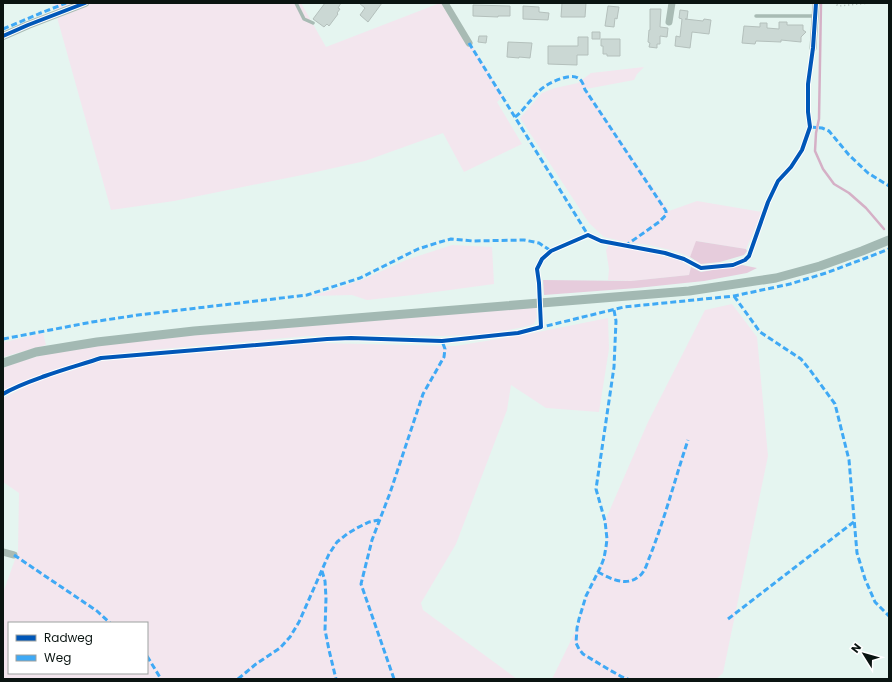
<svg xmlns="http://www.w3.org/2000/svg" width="892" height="682" font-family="Poppins,sans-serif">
<rect width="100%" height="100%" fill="#e5f5f0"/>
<path fill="#f3e6ee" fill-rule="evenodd" d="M53 3H301L326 47 440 3H446L503 96 497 102 522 144 464 172 443 133 365 161 307 174 174 201 111 210Z
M644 67 637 74 634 80 586 89 669 211 697 201 762 212 746 249 697 241 690 257 675 251 649 245 626 242 604 237 589 223 520 118 542 93 555 88 578 83 591 73Z
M452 245 492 247 494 284 413 295 367 300 352 295 311 296 332 290 364 279 406 260Z
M609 245 641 251 679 260 691 267 689 275 631 281 608 280 609 269 606 250Z
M732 304 757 337 768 456 723 673 716 679H552L577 628 579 619 586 596 604 558 607 539 605 521 648 422 705 310Z
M536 307 537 317 534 324 524 327 486 334 443 336 370 335 308 336 129 352 100 356 53 370 11 386 3 391V368L21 361 58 351 124 341Z
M608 318 609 349 599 412 546 408 511 385 507 410 456 544 421 603 423 610 517 679H3V593L18 551 19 493 3 482V398L35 382 102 361 319 343 455 346 523 335ZM9 623H147V673H9Z
M43 333 46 345 3 357V341L5 342Z"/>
<path fill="#e6ccdc" d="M696 241 746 249 747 251 744 255 720 262 701 264 690 257Z
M742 265 757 268 747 273 704 281 637 288 544 295 543 280 631 281 689 275 691 267 701 272Z"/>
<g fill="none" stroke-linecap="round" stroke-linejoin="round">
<path stroke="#d5b0c6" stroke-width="2.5" d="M821 3 819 119 816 133 815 151 823 169 834 184 849 193 866 208 884 229"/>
</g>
<path fill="#cbd8d4" stroke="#b4c0bc" d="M325 3H341L338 8 340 9 337 13 338 14 329 26 327 24 324 27 313 19Z
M359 3H382L368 22 360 15 365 8Z
M562 3H586L585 17H561Z
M473 5 510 6V16H498V17L473 16Z
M523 6 539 7V12L549 13 548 20 523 19Z
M608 6 619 7 617 19 615 18 614 27 605 26Z
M650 9H661L660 27 668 28 667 37 660 36V44H657V48L649 47 650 43 648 42 649 30H650Z
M680 10 688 11 687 19H685L703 21 704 19 711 20 709 34 692 32 690 48 675 46 676 36 680 37 682 19 679 18Z
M779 22H787V25H803V30L806 32 801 37V42L781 40V42L756 41 755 44 742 43 744 26 760 27V23H767V28L779 29Z
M592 32H600V39H592Z
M479 36H487L486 43 478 42Z
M578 37H588V55H577V65L548 64V46H578Z
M601 39H620V56H607V54H603V46H601Z
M508 42 532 43 530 58 519 57V58L507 57Z"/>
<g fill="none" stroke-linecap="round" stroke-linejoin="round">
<path stroke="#a7b6b1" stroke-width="1.5" stroke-dasharray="1 3" stroke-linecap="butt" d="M833 3 839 6 869 3"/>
<path stroke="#a8bbb4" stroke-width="3.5" d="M296 3 304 19 313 23
M756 16H815"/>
<path stroke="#a8bbb4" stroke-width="7" d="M445 3 469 43
M669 22 672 3
M813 48 816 3
M3 552 14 555"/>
<path stroke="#a8bbb4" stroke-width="8" d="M3 36 28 25 85 3"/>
<path stroke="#a3b9b3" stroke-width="9" d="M3 363 36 352 97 342 194 331 689 291 776 278 820 266 862 251 889 240"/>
<path stroke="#3fa9f5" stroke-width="3" stroke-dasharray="6 3" stroke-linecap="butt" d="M3 29 41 13 66 3
M469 43 588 235 590 236
M515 117C522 112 526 105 532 99 540 88 550 82 563 78 570 76 578 75 582 82 584 85 584 89 586 91L666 211V215L659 222 625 246
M810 127 822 128 829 131 849 155 868 173 889 186
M734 296 760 332 801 359 810 370 835 404 849 460 857 553 865 579 875 602 889 616
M614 310 616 321 614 367 596 489 605 521 607 539 606 547 604 558 601 566 586 596 579 619 577 628 576 643 579 649 583 654 608 669 622 677 628 679
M538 328 624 307 734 296 790 284 826 273 866 258 889 249
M3 339 92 322 138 315 307 295 360 278 418 249 440 242 451 239 473 241 524 240 539 243 551 251
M14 555 97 611 110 623
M322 571 325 581 326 598 325 630 329 650 336 679
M598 572C609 578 626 587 638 577 645 573 647 563 650 556 665 518 675 479 688 440
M728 619 855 521
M147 656 161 679
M238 679 256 664 280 648 290 637 299 622 329 554 337 542 347 534 357 528 369 522 379 520
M394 679 361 584 372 540 390 493 423 394 444 357 445 349 442 341"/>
<g stroke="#fff" stroke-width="6">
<path id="cycleway" d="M3 36 28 25 85 3
M3 394C16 386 31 381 45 376 64 369 83 364 101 358L327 339 351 338 442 341 518 333 541 327 539 283 537 269 542 259 551 251 588 235 601 241 665 253 684 259 701 268 733 265 745 260 749 256 768 202 778 181 791 167 802 150 810 127 808 112V84L813 48 816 3"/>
</g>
<use href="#cycleway" stroke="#0057b8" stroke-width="4"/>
</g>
<rect width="892" height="682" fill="none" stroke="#0a1411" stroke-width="8"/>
<rect x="8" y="622" width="140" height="52" fill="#ffffff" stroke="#9da1a0"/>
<rect x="16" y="635" width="20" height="6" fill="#0057b8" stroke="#9da1a0"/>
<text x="44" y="642" font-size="12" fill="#0a1411">Radweg</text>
<rect x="16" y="655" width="20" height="6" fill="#3fa9f5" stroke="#9da1a0"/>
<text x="44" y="662" font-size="12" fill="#0a1411">Weg</text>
<g transform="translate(864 654) rotate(307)" stroke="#ffffff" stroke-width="3" paint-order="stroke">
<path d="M0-3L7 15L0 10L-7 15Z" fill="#0a1411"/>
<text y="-6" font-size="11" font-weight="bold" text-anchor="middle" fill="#0a1411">N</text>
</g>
</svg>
